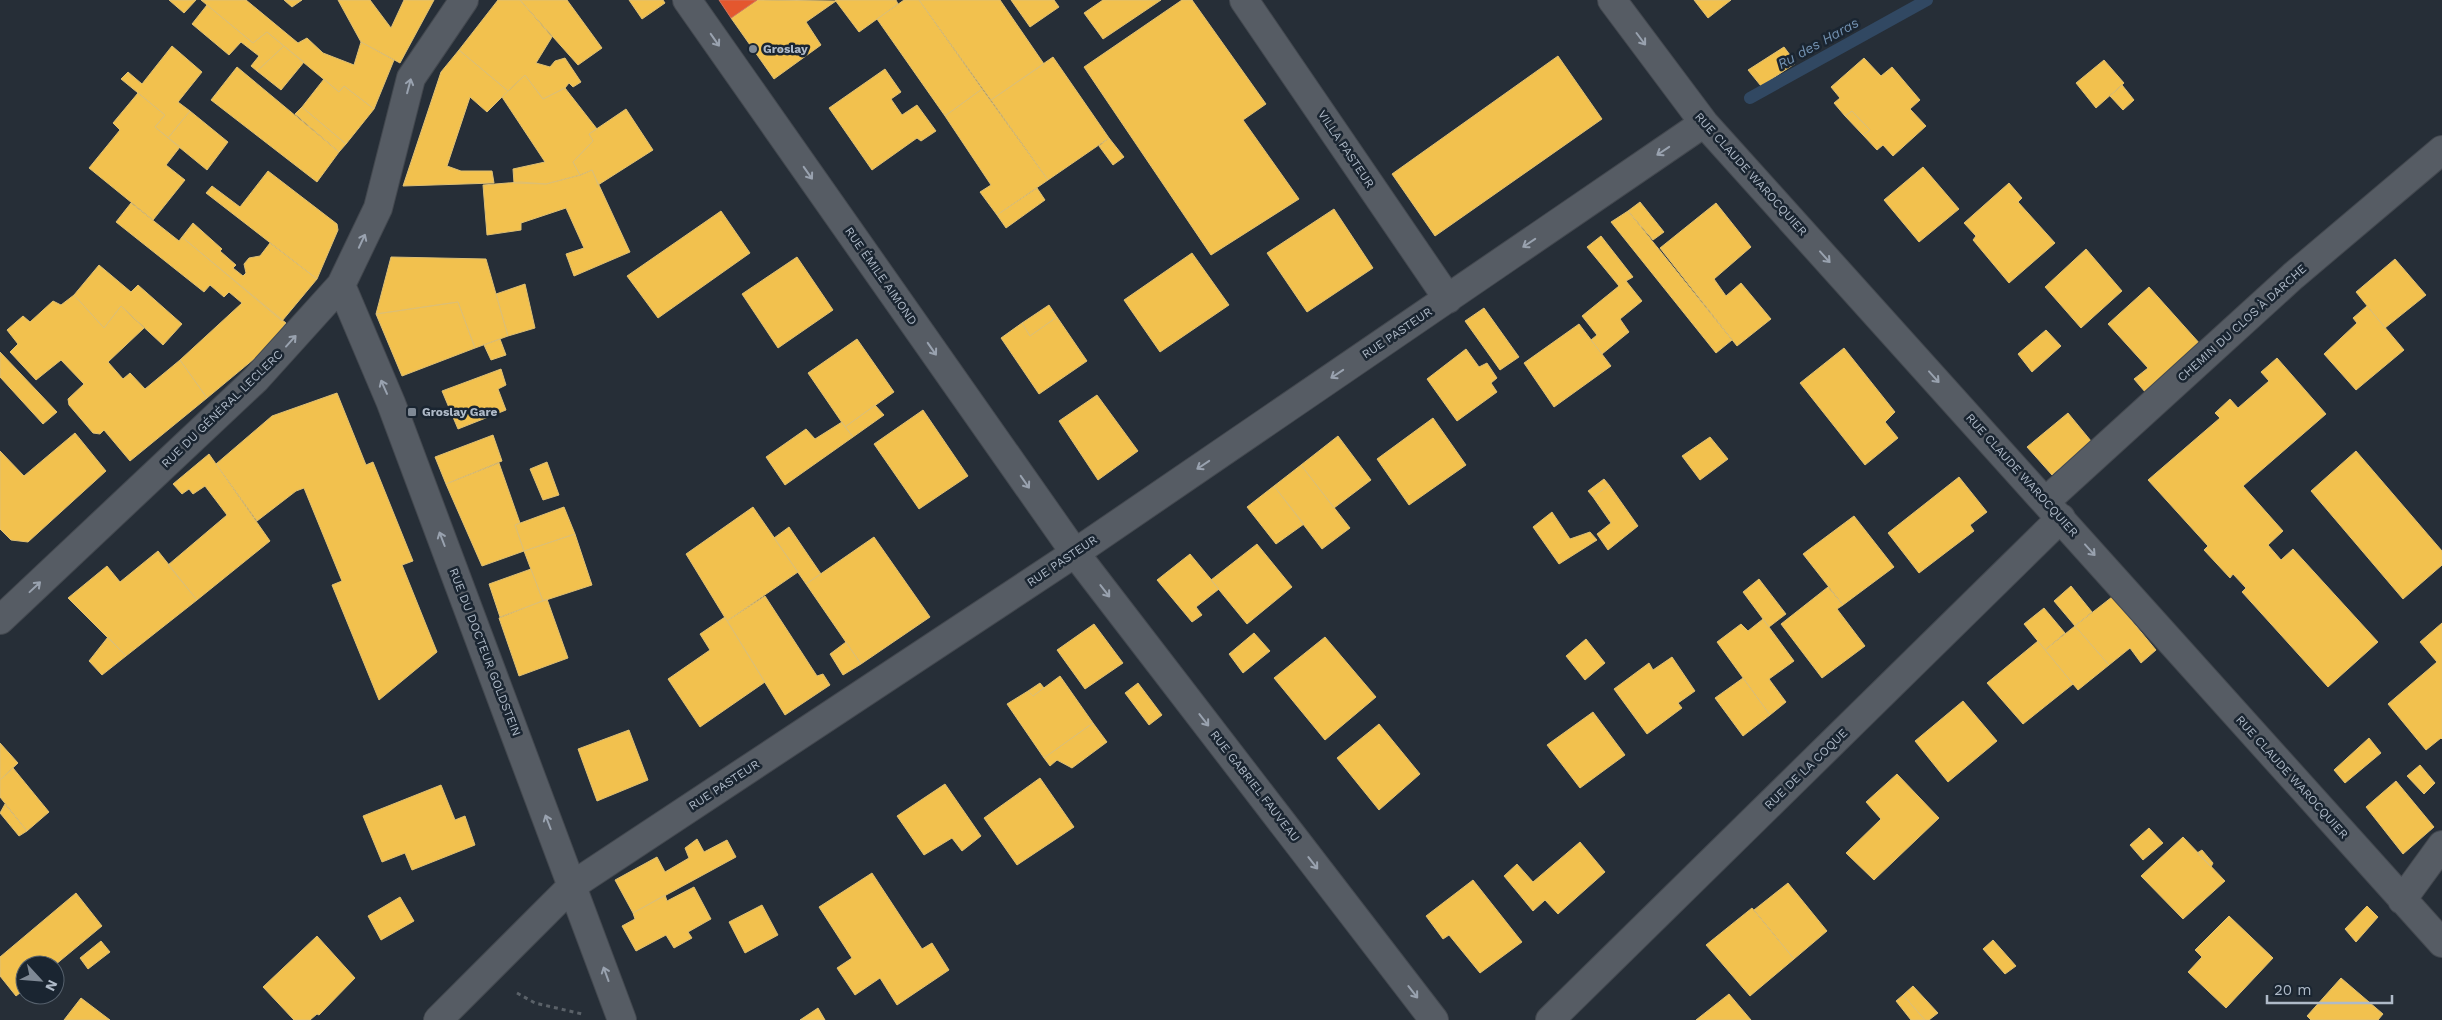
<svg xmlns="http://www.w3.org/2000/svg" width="2442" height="1020" font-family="'Work Sans',sans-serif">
<rect width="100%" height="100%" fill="#262e37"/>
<path fill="#f2c14e" stroke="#debf73" d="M169 0H196L184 13Z
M201 0H246L298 43 307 38 323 53 354 65 361 42 394 60 374 109 344 86 339 92 267 32 253 43Z
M284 0H302L292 7Z
M338 0H370L391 28 404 0H434L400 63 361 42Z
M498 0H520L552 37 536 63 550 67 555 61 565 58 581 82 573 87 569 83 565 88 543 99 525 75 508 91 459 50Z
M520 0H567L602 48 578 65Z
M629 0H663L665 3 642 19Z
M757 0 836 1 806 22 821 45 774 79 731 18Z
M835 0H896L898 4 859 32Z
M904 0H919L982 89 945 116 877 19Z
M919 0H1000L1044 64 991 100Z
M1011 0H1054L1059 7 1030 27Z
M1103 0H1161L1103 39 1084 13Z
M1182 0H1192L1266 104 1243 120 1299 199 1211 255 1084 67Z
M1694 0H1731L1708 18Z
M207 5 253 43 267 32 284 46 257 71 251 66 259 56 241 42 229 55 192 24Z
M172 46 202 72 178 102 190 111 168 138 155 127 165 115 121 79 128 72 142 84Z
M284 46 304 62 281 90 257 71Z
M1784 47 1796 63 1761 86 1748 70Z
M459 50 508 91 487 112 470 97 447 166 461 171H492L494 183 403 186 441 72Z
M1558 56 1602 119 1435 236 1392 174Z
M1053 57 1109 138 1048 180 991 100Z
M1864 58 1881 76 1892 67 1920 100 1910 109 1926 126 1893 156 1883 145 1877 150 1863 135 1870 130 1852 111 1845 116 1834 103 1840 98 1831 87Z
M2104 60 2124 83 2096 108 2076 83Z
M237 67 339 152 317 182 211 100Z
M885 69 901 92 891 99 902 115 917 105 936 131 921 141 917 138 872 170 829 108Z
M525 75 543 99 565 88 597 129 589 134 593 141 573 162 580 175 546 184 514 183 513 169 545 162 502 97Z
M324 79 339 92 344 86 374 109 346 144 302 107Z
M2122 85 2134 100 2123 110 2110 96Z
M982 89 1048 180 997 215 980 192 991 185 945 116Z
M138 93 165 115 155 127 180 147 166 165 185 180 153 220 89 168 120 130 113 123Z
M302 107 346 144 339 152 295 114Z
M626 109 653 150 598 185 592 170 580 175 573 162 593 141 589 134Z
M190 111 228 142 207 170 168 138Z
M1852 111 1870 130 1863 135 1845 116Z
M1109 138 1124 157 1113 165 1099 146Z
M1923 167 1959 209 1919 242 1884 200Z
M592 170 630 252 574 276 566 254 584 248 566 208 521 223V230L487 235 483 185 520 182 546 184 581 175Z
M268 171 337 224 338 230 317 279 206 193 212 186 240 207Z
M2009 183 2022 198 2018 202 2055 243 2009 283 1973 240 1976 236 1964 223Z
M1037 188 1045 200 1006 228 997 215Z
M1640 202 1664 232 1653 240 1628 211Z
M131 203 179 241 182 237 286 323 266 349 207 398 180 360 242 303 229 292 224 297 210 285 204 292 116 222Z
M1716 203 1751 247 1714 279 1726 296 1741 283 1771 319 1737 346 1660 248Z
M1334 209 1373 268 1307 312 1267 253Z
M721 211 750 253 658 318 627 276Z
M1628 211 1732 340 1716 353 1611 222Z
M193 223 222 249 220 251 236 265 233 268 243 276 246 273 244 264 249 258 260 256 270 243 317 279 282 321 182 237Z
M1601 236 1633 277 1626 281 1642 301 1620 319 1629 332 1602 354 1591 340 1597 335 1582 316 1619 286 1587 247Z
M2086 249 2122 291 2081 328 2045 287Z
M1192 253 1229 305 1160 352 1124 300Z
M391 257 486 259 508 336 475 348 458 302 376 314Z
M797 257 833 310 778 348 742 294Z
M2395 259 2426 295 2385 328 2356 292Z
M99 265 131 292 138 285 182 324 163 345 121 306 104 328 74 295Z
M525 284 535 328 508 336 496 294Z
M2149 287 2201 345 2146 393 2134 379 2148 368 2108 324Z
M74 295 104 328 121 306 144 328 108 362 123 379 130 373 145 389 180 360 207 398 130 461 104 430 100 434 93 433 69 405 68 399 84 384 61 360 36 380 10 352 18 344 7 330 23 316 30 322 53 301 61 305Z
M458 302 475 348 402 376 376 314Z
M1049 305 1057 317 1030 336 1022 323Z
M2367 306 2404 350 2356 390 2324 354 2357 323 2353 318Z
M1484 308 1519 357 1500 370 1465 321Z
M1057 317 1087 361 1039 394 1001 338 1022 323 1030 336Z
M1579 324 1611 366 1554 407 1524 363Z
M2046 330 2061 346 2032 372 2018 354Z
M500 339 506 355 491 360 484 345Z
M857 339 894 392 845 427 808 373Z
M1844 348 1895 412 1885 422 1898 438 1865 465 1800 383Z
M1466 349 1479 367 1487 363 1497 378 1491 383 1497 392 1457 421 1427 379Z
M0 352 57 412 43 424 0 377Z
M2277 358 2326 414 2243 486 2283 531 2268 545 2281 560 2293 549 2378 642 2328 687 2242 592 2246 588 2233 574 2230 578 2204 550 2208 546 2148 480 2220 418 2215 413 2230 399 2238 408 2269 381 2261 372Z
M501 369 506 385 498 389 506 410 458 429 442 391Z
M337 393 366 465 373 462 413 561 402 565 437 652 379 700 332 585 342 581 304 488 296 491 257 521 216 464 272 416Z
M1097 395 1138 451 1098 480 1059 421Z
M875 405 884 415 853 437 845 427Z
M923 410 968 476 919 509 874 444Z
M2068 413 2091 441 2052 475 2027 447Z
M1433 418 1466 465 1409 505 1377 459Z
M842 422 853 437 785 485 766 457 806 429 815 439Z
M75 433 106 471 28 542 11 540 0 529V451L24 476Z
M493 435 502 461 446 484 435 457Z
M1338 436 1371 480 1334 508 1301 465Z
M1710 437 1728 459 1700 480 1682 456Z
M2356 451 2442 551V565L2403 599 2311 491Z
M209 454 270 541 197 600 168 565 227 515 205 486 193 494 189 489 182 494 173 484Z
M547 462 559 495 543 500 530 469Z
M499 463 520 523 515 525 524 551 482 566 446 484Z
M1301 465 1350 528 1322 549 1274 486Z
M1959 477 1987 512 1970 525 1974 531 1919 573 1888 533Z
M1604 479 1609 485 1593 497 1588 491Z
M1609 485 1638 526 1608 550 1597 534 1611 523 1593 497Z
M1274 486 1304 524 1276 544 1247 507Z
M564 507 575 534 524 551 515 525Z
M753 507 798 572 727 621 686 554Z
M1552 512 1570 539 1590 532 1597 540 1559 564 1533 527Z
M1854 516 1894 567 1843 605 1803 554Z
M789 527 821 574 806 584 774 538Z
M575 534 592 585 543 601 524 551Z
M874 537 930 617 861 664 806 584Z
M1257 544 1292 587 1247 624 1211 580Z
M158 551 197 600 126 656 68 598 107 566 120 582Z
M1190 554 1219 589 1196 607 1202 615 1192 622 1157 580Z
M531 569 543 601 500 617 489 584Z
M1759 579 1786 614 1769 627 1743 592Z
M2071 586 2092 612 2075 626 2054 601Z
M1828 587 1843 605 1837 609 1865 646 1822 678 1781 624Z
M765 596 817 676 823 674 830 685 785 715 727 621Z
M2112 597 2156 650 2141 663 2130 648 2109 665 2075 626Z
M547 599 568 658 519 676 499 618Z
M2044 608 2065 633 2045 650 2024 624Z
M725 617 765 682 700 727 668 679 710 650 700 634Z
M1763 619 1794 661 1769 679 1786 702 1770 715 1717 642 1741 624 1748 631Z
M2442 623V739L2441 738 2426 750 2388 704 2437 662 2420 642Z
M1094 624 1123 663 1085 689 1057 650Z
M2075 626 2109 665 2078 690 2045 650Z
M1254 633 1270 651 1243 673 1229 654Z
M108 637 126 656 102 675 89 661Z
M1325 637 1376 697 1325 740 1274 678Z
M1586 639 1605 663 1585 680 1566 656Z
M2038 641 2073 684 2023 724 1987 683Z
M846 642 861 664 843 675 830 654Z
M1672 657 1695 691 1678 703 1682 708 1647 734 1614 689 1649 663 1653 670Z
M1060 676 1093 723 1044 758 1007 704 1028 691 1033 696Z
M1743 678 1770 715 1743 736 1715 698Z
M1040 683 1044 688 1033 696 1028 691Z
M1138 683 1162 715 1149 725 1125 693Z
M1963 701 1997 741 1948 782 1915 741Z
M1593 712 1625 755 1580 788 1547 745Z
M1093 723 1107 742 1072 768 1057 760 1050 766 1044 758Z
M1379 724 1420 774 1379 810 1337 758Z
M629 730 648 780 597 801 578 749Z
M2369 738 2381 753 2345 783 2334 770Z
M0 743 18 763 0 780Z
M2420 765 2435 783 2424 794 2407 776Z
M13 768 49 812 27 831 0 797V780Z
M1897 774 1939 818 1874 880 1846 853 1881 819 1866 802Z
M1040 778 1074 827 1017 865 984 818Z
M2396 781 2434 827 2403 854 2366 807Z
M945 784 981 836 962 851 952 838 924 855 897 816Z
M441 785 455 820 465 816 475 845 412 870 405 853 382 862 363 816Z
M5 804 27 831 19 836 0 813Z
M2149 828 2163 843 2143 860 2130 845Z
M2183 837 2225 881 2183 919 2141 876Z
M697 839 704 852 727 840 736 857 633 913 615 880 657 857 665 872 689 858 685 848Z
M1580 842 1605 872 1558 914 1545 900 1533 911 1504 876 1517 864 1533 882Z
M2202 850 2213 863 2211 867 2197 853Z
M872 873 922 949 932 943 949 970 897 1005 880 978 855 995 837 968 852 958 819 907Z
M1473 880 1522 942 1480 973 1449 935 1443 939 1426 916Z
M1788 883 1827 931 1794 959 1754 910Z
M694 887 711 919 688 932 692 938 674 948 666 935 636 951 622 926 635 919 633 913 665 895 667 901Z
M76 893 102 926 55 965H25V989L16 996 0 976V957Z
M400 897 414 921 381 940 368 916Z
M762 905 778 935 745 953 729 922Z
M2367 906 2378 917 2356 942 2345 929Z
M1752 908 1794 959 1750 996 1706 945Z
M2229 916 2273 958 2226 1008 2188 972 2202 957 2195 950Z
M317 936 355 978 319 1015 317 1014 310 1020H294L263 987Z
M1993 940 2016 966 2005 974 1983 949Z
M101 941 110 952 88 969 80 958Z
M2341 978 2383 1014 2378 1020H2311L2307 1016Z
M1913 986 1938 1013 1929 1020H1925L1903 995Z
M1729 994 1751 1020H1696Z
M1903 995 1925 1020H1911L1896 1001Z
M81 998 110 1020H64Z
M818 1008 825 1020H800Z"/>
<path fill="#e4572e" stroke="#d4755c" d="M719 0H757L731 18Z"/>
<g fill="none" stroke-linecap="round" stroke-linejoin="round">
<path stroke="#314862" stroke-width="12" d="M1750 98 1927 0"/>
<g stroke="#43484f" stroke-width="30">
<path id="minor" d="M687 0 1075 553 1434 1020
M1244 0 1448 299
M1612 0 1704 123 2442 943
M341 285 391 403 622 1020
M2046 501 2293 276 2442 150
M0 620 256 379 341 285 378 208 411 78 464 0
M2402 900 2442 845
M438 1020 573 885 1075 553 1704 123
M1550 1020 2061 518"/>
</g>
<path stroke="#5a6168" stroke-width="3" stroke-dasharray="4 4" stroke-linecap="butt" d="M517 993 535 1003 582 1014"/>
<use href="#minor" stroke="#565c64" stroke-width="28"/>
</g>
<defs><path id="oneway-shaft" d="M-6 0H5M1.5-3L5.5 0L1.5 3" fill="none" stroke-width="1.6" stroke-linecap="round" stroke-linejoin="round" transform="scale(1.25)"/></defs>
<g stroke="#99a2af">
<use href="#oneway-shaft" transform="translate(1641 39) rotate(53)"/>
<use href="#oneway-shaft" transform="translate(715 40) rotate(55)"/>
<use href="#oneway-shaft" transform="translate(409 86) rotate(-75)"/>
<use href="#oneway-shaft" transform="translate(1663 151) rotate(146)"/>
<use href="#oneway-shaft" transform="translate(808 173) rotate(55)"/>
<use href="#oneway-shaft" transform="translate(362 241) rotate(-65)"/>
<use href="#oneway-shaft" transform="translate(1529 243) rotate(146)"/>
<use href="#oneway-shaft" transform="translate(1825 257) rotate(48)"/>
<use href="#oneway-shaft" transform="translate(291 341) rotate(-48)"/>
<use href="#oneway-shaft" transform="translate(932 349) rotate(55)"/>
<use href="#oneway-shaft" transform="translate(1337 374) rotate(146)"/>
<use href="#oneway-shaft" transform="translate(1934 377) rotate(48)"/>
<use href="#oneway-shaft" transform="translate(384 387) rotate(-114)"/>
<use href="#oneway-shaft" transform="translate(1203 465) rotate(146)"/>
<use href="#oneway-shaft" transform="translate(1025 482) rotate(55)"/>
<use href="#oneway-shaft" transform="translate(442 539) rotate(-111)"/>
<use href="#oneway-shaft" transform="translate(2090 550) rotate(48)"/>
<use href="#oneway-shaft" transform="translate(35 587) rotate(-43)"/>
<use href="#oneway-shaft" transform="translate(1105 591) rotate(52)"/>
<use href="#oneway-shaft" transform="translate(1204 720) rotate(52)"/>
<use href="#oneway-shaft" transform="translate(548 822) rotate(-111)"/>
<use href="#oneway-shaft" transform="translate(1313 863) rotate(52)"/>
<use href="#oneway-shaft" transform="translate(606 974) rotate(-110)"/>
<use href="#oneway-shaft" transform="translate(1413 992) rotate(52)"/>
</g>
<g fill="#7f8995" stroke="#1a2531" stroke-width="2">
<circle cx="753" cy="49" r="5"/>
<rect x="407" y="407" width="10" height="10" rx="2.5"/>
</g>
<g text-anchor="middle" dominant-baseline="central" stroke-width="5" stroke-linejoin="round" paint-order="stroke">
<g font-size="12" font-weight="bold" fill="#afbac8" stroke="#1a2531" text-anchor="start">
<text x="763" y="49">Groslay</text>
<text x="422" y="412">Groslay Gare</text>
</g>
<g font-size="12" fill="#afbac8" stroke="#1a2531">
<text transform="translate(1346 149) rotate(56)">VILLA PASTEUR</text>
<text transform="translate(1751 174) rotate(48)">RUE CLAUDE WAROCQUIER</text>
<text transform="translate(881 276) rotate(55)">RUE ÉMILE AIMOND</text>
<text transform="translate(2242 323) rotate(-42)">CHEMIN DU CLOS À DARCHE</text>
<text transform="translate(1397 333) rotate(-34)">RUE PASTEUR</text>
<text transform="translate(222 409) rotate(-44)">RUE DU GÉNÉRAL LECLERC</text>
<text transform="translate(2022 475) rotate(48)">RUE CLAUDE WAROCQUIER</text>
<text transform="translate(1062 561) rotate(-34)">RUE PASTEUR</text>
<text transform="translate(485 652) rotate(69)">RUE DU DOCTEUR GOLDSTEIN</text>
<text transform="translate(1806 769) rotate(-44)">RUE DE LA COQUE</text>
<text transform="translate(2292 777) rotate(48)">RUE CLAUDE WAROCQUIER</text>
<text transform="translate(724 785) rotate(-33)">RUE PASTEUR</text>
<text transform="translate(1255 786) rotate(52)">RUE GABRIEL FAUVEAU</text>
</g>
<g font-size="14" font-style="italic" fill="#7493b3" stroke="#1a2531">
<text transform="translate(1818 43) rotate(-29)">Ru des Haras</text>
</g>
</g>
<g transform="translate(40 980) rotate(116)"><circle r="24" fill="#1a2531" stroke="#56616d"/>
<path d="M0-4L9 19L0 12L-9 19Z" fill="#7f8995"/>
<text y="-8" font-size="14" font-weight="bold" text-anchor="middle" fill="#afbac8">N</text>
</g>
<path d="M2267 995v8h125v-8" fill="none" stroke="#afbac8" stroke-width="2.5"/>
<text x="2274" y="995" font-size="15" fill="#afbac8" stroke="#1a2531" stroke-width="4" paint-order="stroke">20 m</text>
</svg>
